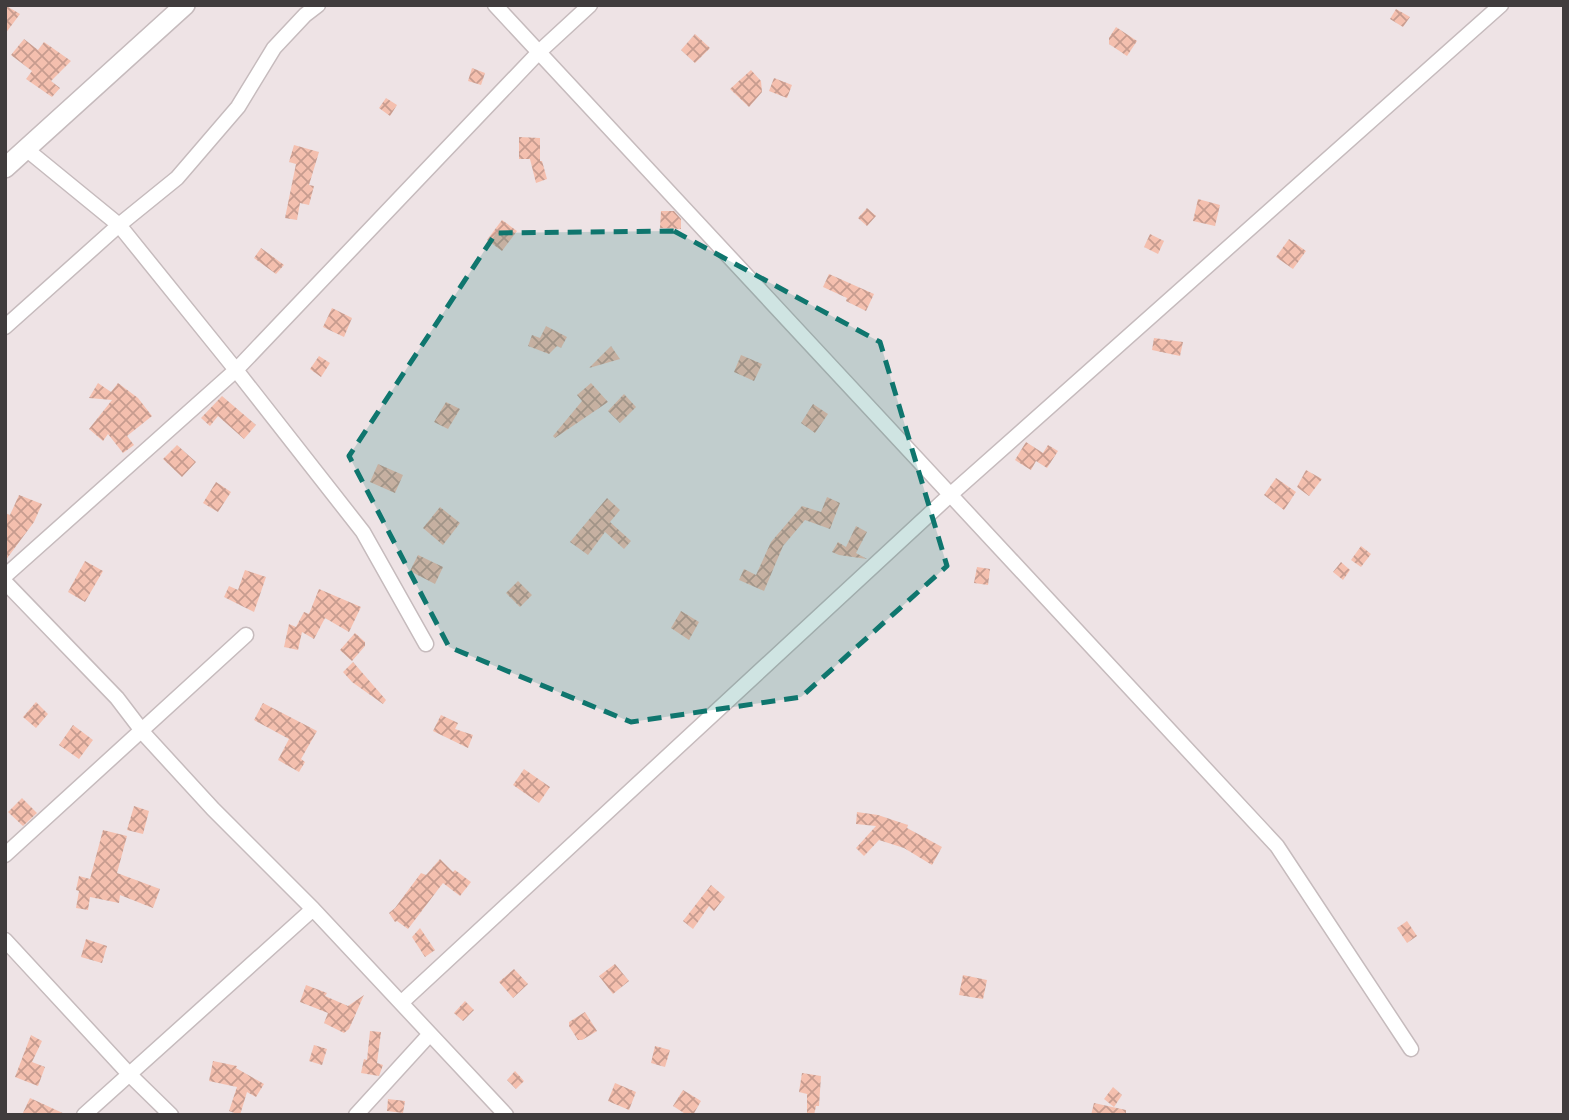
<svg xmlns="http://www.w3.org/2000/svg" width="1569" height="1120" font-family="'Open Sans',sans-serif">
<defs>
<pattern id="building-cross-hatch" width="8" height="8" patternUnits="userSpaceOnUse" patternTransform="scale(1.75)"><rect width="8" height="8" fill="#f4bfae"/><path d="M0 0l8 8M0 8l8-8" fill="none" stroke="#c79c8f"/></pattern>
</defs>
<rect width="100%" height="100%" fill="#eee3e5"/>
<path fill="url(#building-cross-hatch)" d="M5 5 20 14 5 34Z
M1396 9 1410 17 1403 27 1390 19Z
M1116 27 1137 41 1127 56 1109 44V38Z
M695 34 710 48 695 63 681 50Z
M24 39 38 50 44 42 71 61 51 81 60 88 52 97 26 79 32 71 11 55Z
M472 68 485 73 481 85 468 81Z
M751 70 761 81 762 92 749 107 730 89Z
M774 78 792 85 787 98 769 91Z
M386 98 397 105 390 116 379 108Z
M519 137 540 138V161H542L547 179 536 183 530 159H519Z
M294 145 319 152 309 185 314 186 309 205 300 203 297 220 285 218 296 164 289 162Z
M1198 199 1220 205 1215 226 1193 221Z
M867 208 876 216 867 226 858 218Z
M661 211H674L681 219V229L660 228Z
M502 220 517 231 502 251 487 240Z
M1150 234 1164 241 1158 254 1144 247Z
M1289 239 1306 251 1293 269 1276 257Z
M261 248 284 265 276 274 254 258Z
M829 274 874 294 866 311 846 301 847 298 823 287Z
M332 308 352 318 344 337 323 327Z
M546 326 567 337 561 348 557 346 549 354 528 346 532 335 540 338Z
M1154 338 1183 342 1180 356 1152 350Z
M611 346 620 359 589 368Z
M741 355 762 364 754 381 734 372Z
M319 356 330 363 321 377 310 369Z
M98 383 111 392 118 383 138 398 152 416 127 436 134 445 123 453 108 434 103 441 89 429 112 400 89 398Z
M591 383 608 402 555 438 553 436 582 401 577 395Z
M624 394 636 407 620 423 608 411Z
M222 396 256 425 244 439 218 416 210 426 201 418Z
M446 402 460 409 448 429 434 422Z
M813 404 828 414 815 433 801 423Z
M1026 442 1043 453 1048 445 1058 451 1047 468 1036 461 1031 470 1015 460Z
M177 445 196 462 182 477 163 459Z
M378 464 403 475 395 493 370 482Z
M1306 470 1322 479 1309 496 1297 487Z
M1276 478 1296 492 1284 510 1264 495Z
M216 482 231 492 218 512 203 503Z
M19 495 42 504 34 522 5 561V513L10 515Z
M827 497 840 503 830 529 805 520 783 546 764 591 739 580 744 569 756 575 771 542 802 506 821 512Z
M607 498 620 510 610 522 631 541 624 549 605 532 588 555 570 542Z
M440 507 460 523 443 545 423 528Z
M856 526 867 532 856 553 867 559 839 555 832 552 838 542 846 547Z
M1361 546 1371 554 1361 567 1351 560Z
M418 555 443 567 435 584 410 571Z
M85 561 103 571 85 602 68 592Z
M1341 562 1350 570 1343 580 1333 572Z
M977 567 990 569 988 585 974 583Z
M245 570 266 577 254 612 224 597 229 586 238 590Z
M518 581 532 595 520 607 506 593Z
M319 589 361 607 349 632 325 618 314 639 302 632 298 650 284 647 289 624 296 627 304 612 309 614Z
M681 611 699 622 689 640 671 628Z
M355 633 365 642V646L352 661 340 650Z
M353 662 386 700 383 704 352 682 343 672Z
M36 702 48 714 36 728 23 717Z
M263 703 317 731 301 759 305 762 299 772 278 760 289 739 254 720Z
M441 715 458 723 455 729 473 735 468 748 433 731Z
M73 725 93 740 79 759 59 745Z
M524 769 550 787 539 803 513 785Z
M22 798 37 813 23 826 8 812Z
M134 806 149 811 143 834 127 830Z
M857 812 878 815 908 825 907 828 942 847 932 865 904 848 879 840 864 856 856 848 876 826 856 824Z
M103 830 127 836 117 873 160 889 153 908 120 895 119 903 90 897 88 910 76 908 79 891 76 890 79 876 90 879Z
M440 859 453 872 455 870 471 882 460 896 443 883 408 929 397 921 395 922 389 913 395 908 421 873 426 875Z
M711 885 725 897 714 911 709 906 693 929 683 921Z
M1407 921 1417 936 1407 943 1397 928Z
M420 928 435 950 425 957 412 937Z
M86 939 107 946 102 963 81 957Z
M615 964 629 981 613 994 599 976Z
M514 969 528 984 513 998 499 982Z
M963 975 987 980 983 999 959 995Z
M306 985 327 993 325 996 348 1006 364 995 349 1029 344 1033 324 1023 328 1013 300 1002Z
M465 1001 474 1010 463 1021 454 1013Z
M585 1012 597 1031 582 1040H578L569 1026V1022Z
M370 1031 381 1032 377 1063 383 1065 379 1076 361 1073 364 1059 367 1060Z
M31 1035 42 1041 32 1062 45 1067 38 1086 15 1077Z
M314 1045 327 1049 322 1065 309 1061Z
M655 1046 670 1050 665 1067 651 1063Z
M213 1061 237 1066 236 1068 264 1084 256 1097 247 1092 240 1115 229 1111 237 1087 209 1081Z
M515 1071 524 1081 516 1089 507 1080Z
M802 1073 821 1076 819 1106H816L814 1115H807V1094L799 1092Z
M615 1083 636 1092 629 1110 608 1101Z
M1113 1087 1122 1095 1114 1107 1104 1099Z
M683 1090 701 1101 693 1115H687L673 1106Z
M30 1098 67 1115H22Z
M388 1099 405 1101 403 1113 387 1111Z
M1094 1103 1126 1110V1115H1091Z"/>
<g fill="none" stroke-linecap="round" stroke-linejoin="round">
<g stroke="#c6bbbd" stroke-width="17">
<path id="street" d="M495 5 1277 846 1411 1049
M26 149 119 225 236 370 363 532 426 644
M5 327 119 225 177 178 238 107 274 48 305 15 318 5
M5 576 236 370 539 52 590 5
M5 582 117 698 146 736 213 809 313 909 506 1115
M5 855 246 635
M5 940 129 1074 171 1115
M401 1003 950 495 1501 5
M84 1115 313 909
M356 1115 430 1034"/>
</g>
<g stroke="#c6bbbd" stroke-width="22">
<path id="secondary" d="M5 168 185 5"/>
</g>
<use href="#street" stroke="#fff" stroke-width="14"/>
<use href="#secondary" stroke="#fff" stroke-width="19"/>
</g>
<path fill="#0f766e" fill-opacity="0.2" stroke="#0f766e" stroke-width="5" stroke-dasharray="14 9" stroke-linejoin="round" d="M674 231 880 342 947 566 801 697 631 722 449 647 349 456 496 233Z"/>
<rect width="1569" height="1120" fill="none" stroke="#403c3d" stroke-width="14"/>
</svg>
